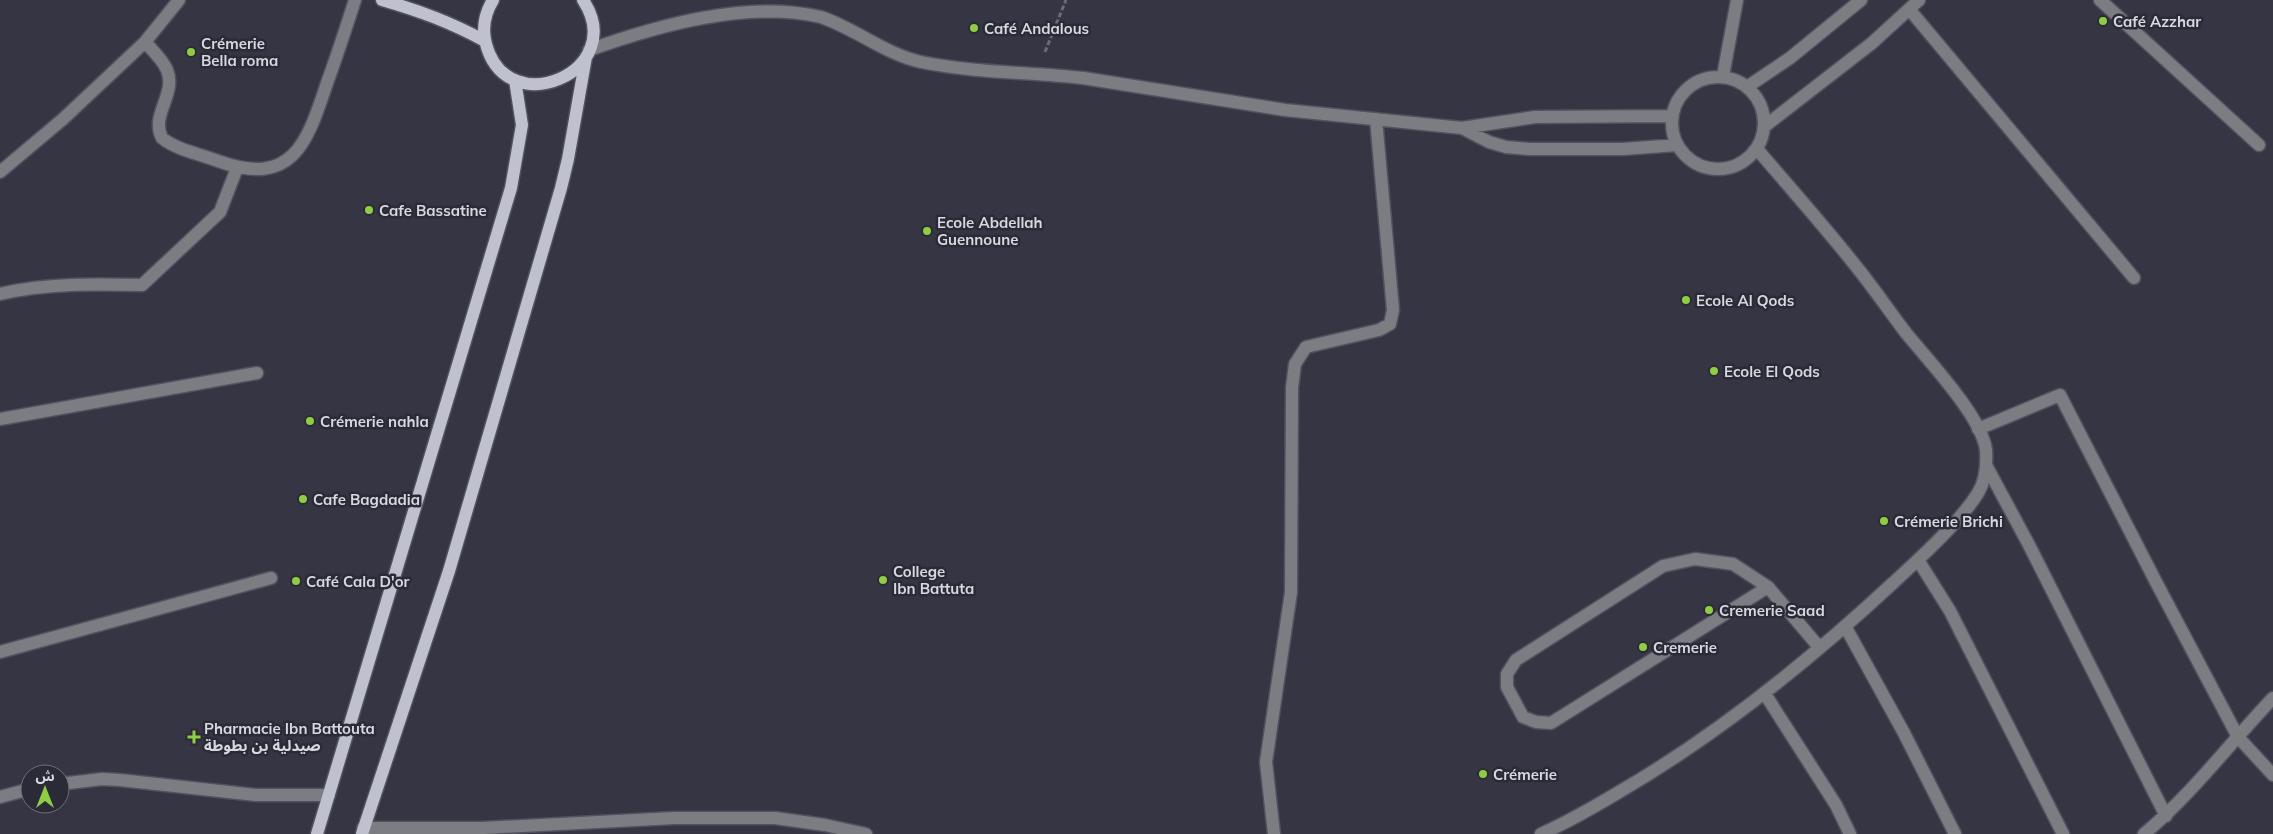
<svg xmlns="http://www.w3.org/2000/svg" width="2273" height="834" font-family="Mulish,'Noto Sans Arabic',sans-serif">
<rect width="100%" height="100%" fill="#353543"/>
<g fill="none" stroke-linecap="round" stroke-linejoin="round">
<g stroke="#52525f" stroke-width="15">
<path id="minor" d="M2100 0 2259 145
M1909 9 2134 278
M145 42C152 50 163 60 167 70 177 94 150 115 162 138 177 150 200 154 218 161 293 188 307 143 327 83 337 56 346 28 355 0
M589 50C659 25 748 0 821 17 856 29 885 54 921 62 975 73 1029 72 1083 78L1285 110 1462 128 1535 117 1671 116
M1723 76 1737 0
M1672 123a46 46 0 1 1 92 0a46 46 0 1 1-92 0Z
M1747 87 1790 58 1861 0
M1765 126 1872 43 1919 0
M1462 128 1489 142 1506 147 1529 149H1623L1677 145
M0 172 63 119 145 42 179 0
M0 294C46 283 95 284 142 285L220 212 237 168
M0 419 257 373
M1978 429 2060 395 2156 582 2238 737 2273 775
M1987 467 2029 545 2166 816
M1918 560 1950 611 2063 834
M1768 587 1551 723 1536 722 1523 717 1507 687V674L1516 660 1663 566 1695 559 1733 564 1768 587 1819 647
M1845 626 1904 733 1955 834
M0 652 271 578
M1765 694 1836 805 1850 834
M60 784 102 779 120 780 256 795H329
M0 797 30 789
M363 828H483L674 818H775L825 825 866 834
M1274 834 1266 762 1291 592 1292 388 1295 364 1306 347 1379 330 1390 324 1393 310 1376 119
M1541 834C1568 822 1594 807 1619 792 1719 734 1809 661 1893 583 1919 559 1960 522 1978 493 1986 480 1987 465 1986 450 1982 417 1928 360 1906 333 1890 312 1875 290 1859 270 1826 228 1791 189 1757 149
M2144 834C2192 794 2230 743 2273 698"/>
</g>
<g stroke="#52525f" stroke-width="15">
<path id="major" d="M382 0C420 11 450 22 485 41
M493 0C485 13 482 29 486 44 507 124 630 71 583 0
M317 834 511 188 522 125 515 80
M362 834 449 571 561 188 568 159 586 57"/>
</g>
<path stroke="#6b6b77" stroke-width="3" stroke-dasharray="5 2.5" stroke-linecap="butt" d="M1045 52 1066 0"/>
<use href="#minor" stroke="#7c7c83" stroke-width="12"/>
<use href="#major" stroke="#c0c1cf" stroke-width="12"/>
</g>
<g fill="#8fcd42" stroke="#2b2b38" stroke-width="2">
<circle cx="2103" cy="21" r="5"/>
<circle cx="974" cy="28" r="5"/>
<circle cx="191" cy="52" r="5"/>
<circle cx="369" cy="210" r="5"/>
<circle cx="927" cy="231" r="5"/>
<circle cx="1686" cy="300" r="5"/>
<circle cx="1714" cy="371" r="5"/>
<circle cx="310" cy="421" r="5"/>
<circle cx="303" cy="499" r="5"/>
<circle cx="1884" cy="521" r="5"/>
<circle cx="883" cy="580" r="5"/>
<circle cx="296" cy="581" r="5"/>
<circle cx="1709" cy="610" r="5"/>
<circle cx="1643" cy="647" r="5"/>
<path d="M191.5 729.5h5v5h5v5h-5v5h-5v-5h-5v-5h5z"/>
<circle cx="1483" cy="774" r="5"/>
</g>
<g text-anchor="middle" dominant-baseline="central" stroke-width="5" stroke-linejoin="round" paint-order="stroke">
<g font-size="15" font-weight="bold" fill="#d6d7df" stroke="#2b2b38" text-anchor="start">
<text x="2113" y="21">Café Azzhar</text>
<text x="984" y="28">Café Andalous</text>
<text x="201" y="43">Crémerie<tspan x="201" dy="17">Bella roma</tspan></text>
<text x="379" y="210">Cafe Bassatine</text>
<text x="937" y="222">Ecole Abdellah<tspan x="937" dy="17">Guennoune</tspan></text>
<text x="1696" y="300">Ecole Al Qods</text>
<text x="1724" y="371">Ecole El Qods</text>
<text x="320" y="421">Crémerie nahla</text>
<text x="313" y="499">Cafe Bagdadia</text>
<text x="1894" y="521">Crémerie Brichi</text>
<text x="893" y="571">College<tspan x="893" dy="17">Ibn Battuta</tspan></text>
<text x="306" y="581">Café Cala D'or</text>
<text x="1719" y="610">Cremerie Saad</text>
<text x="1653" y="647">Cremerie</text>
<text x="204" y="728">Pharmacie Ibn Battouta<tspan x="204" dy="17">صيدلية بن بطوطة</tspan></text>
<text x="1493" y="774">Crémerie</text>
</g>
</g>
<g transform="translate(45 789)"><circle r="24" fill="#2b2b38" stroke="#6f707b"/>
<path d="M0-4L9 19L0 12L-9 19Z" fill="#8fcd42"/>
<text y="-8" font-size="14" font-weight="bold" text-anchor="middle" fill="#d6d7df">ش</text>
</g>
</svg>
